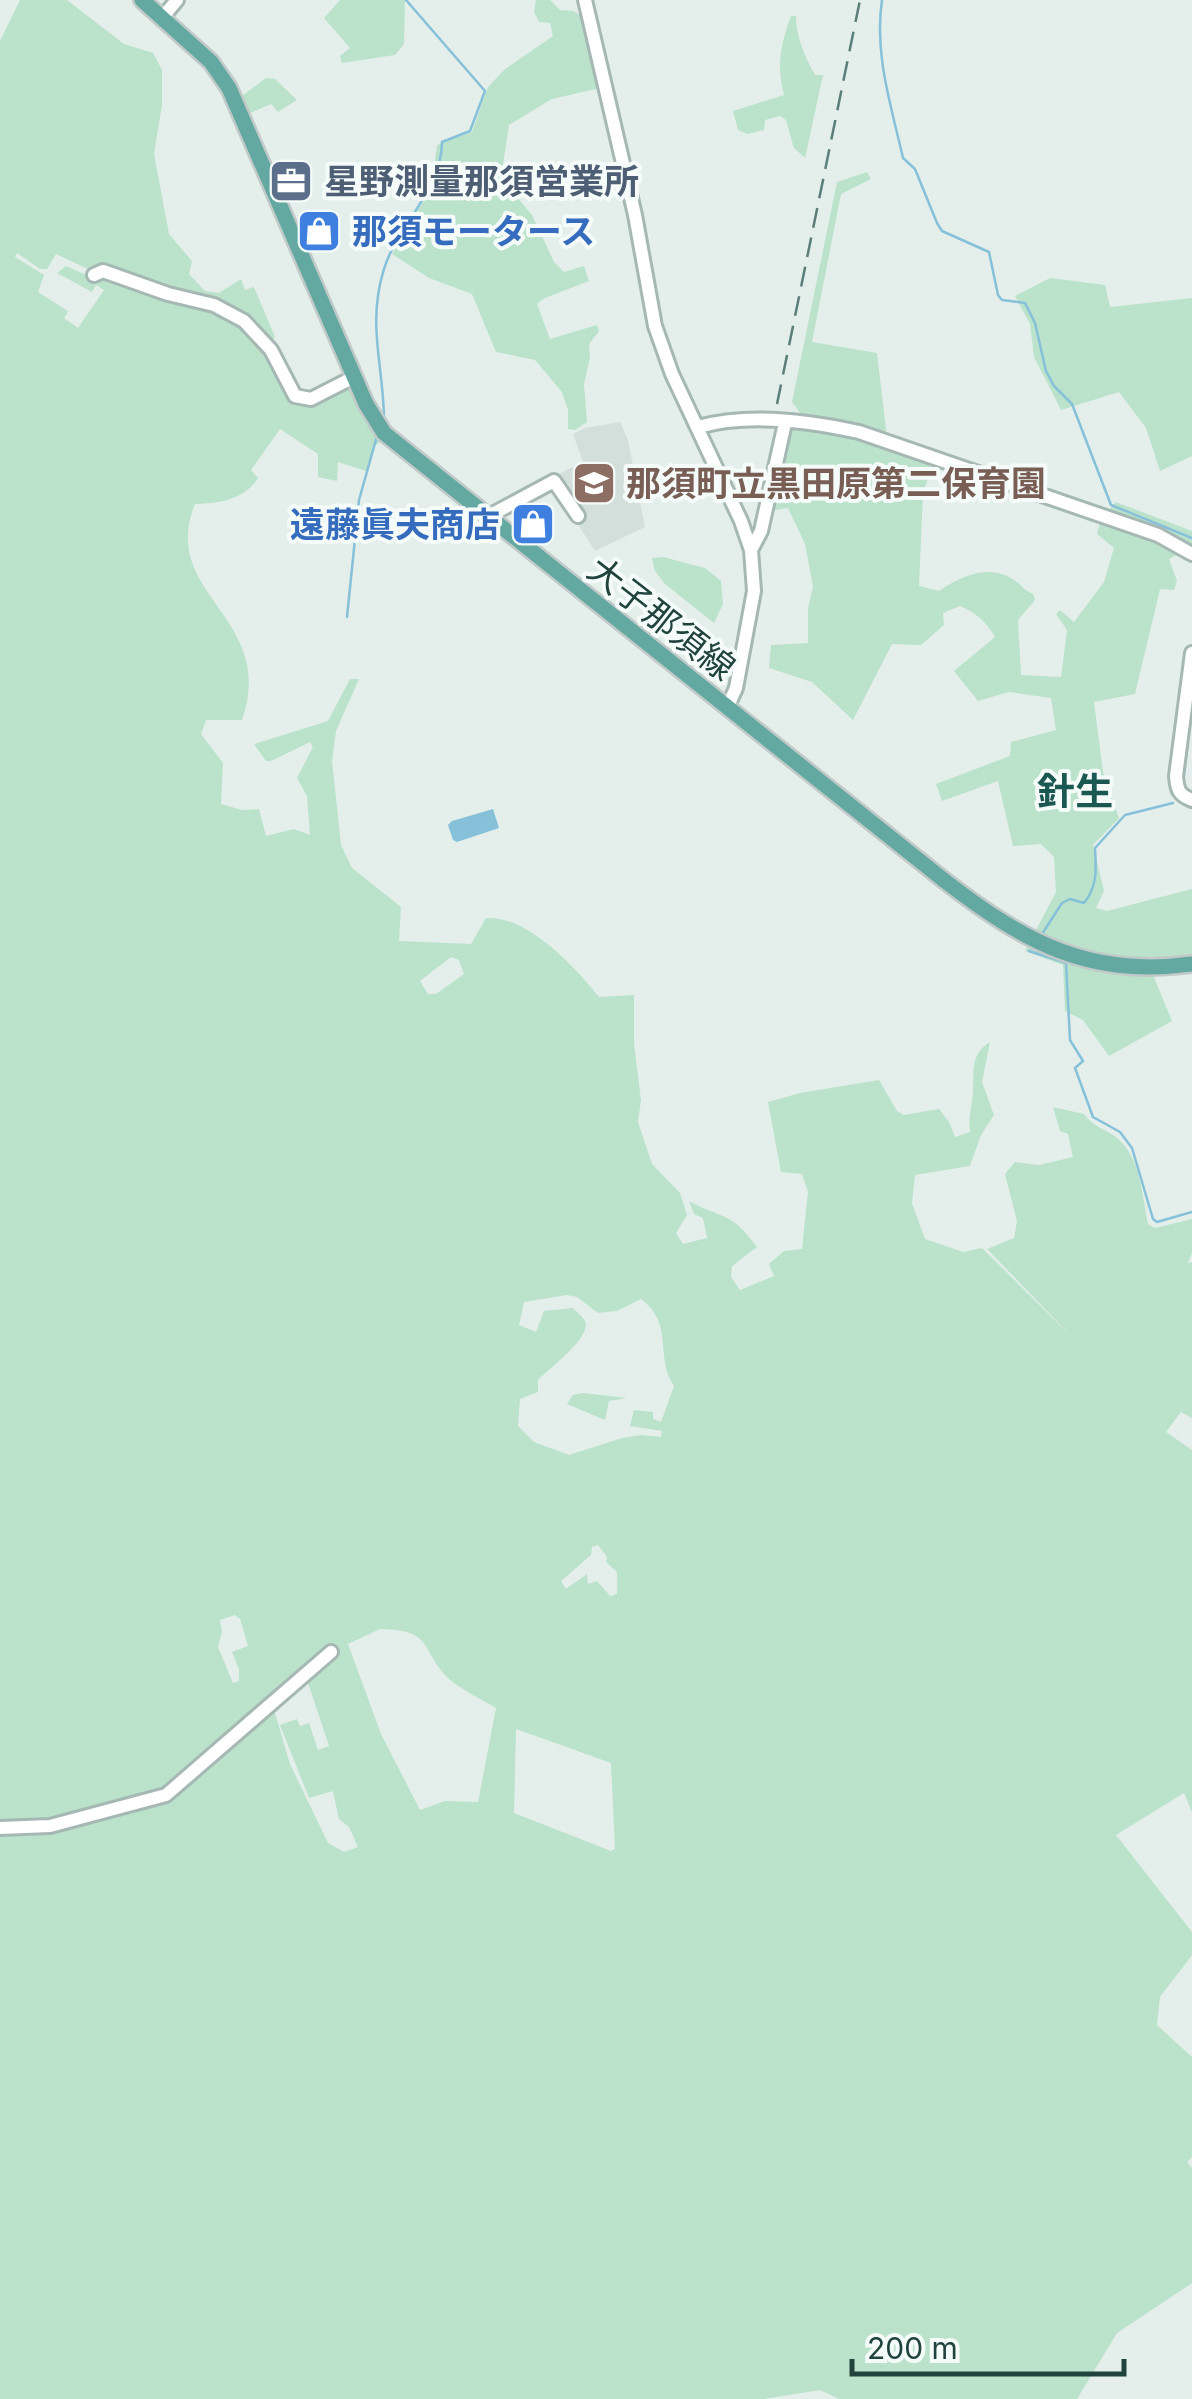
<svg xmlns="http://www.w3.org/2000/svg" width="1192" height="2399" font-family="Inter,'Noto Sans JP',sans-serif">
<rect width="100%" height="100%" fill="#e4efeb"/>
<path fill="#d2dfdb" d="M620 422 628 440 645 527 595 551 549 479 583 462 573 434 585 428Z"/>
<path fill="#bbe2cb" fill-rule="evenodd" d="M20 0H67L124 44 153 53 162 70V105L154 154 169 234 192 261 189 274 205 291 219 293 241 279 245 290 254 287 275 337 264 348 290 400 312 404 349 385 367 420 392 447 380 442 375 446 366 471 338 462 337 481 318 477V454L280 429 251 470 258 478C244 500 219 503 195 504 158 595 278 616 242 720H206L201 734 223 763 221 804 242 810 259 809 266 836 294 829 310 835 307 796 297 778 313 747 310 742 271 761H266L254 744 328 721 350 679H359L336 731 332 761 341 845 352 868 401 907 399 941 471 944 486 918C527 915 576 968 599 997L634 995V1044L641 1100 638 1122 652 1164 680 1193 687 1215 676 1233 683 1244 707 1238 703 1218 694 1214 689 1201C724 1220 731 1211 757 1247L732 1266 731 1277 740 1290 774 1276 769 1264 784 1251 802 1249 808 1192 802 1174 781 1172 768 1102 800 1093 879 1080 897 1111 904 1115 939 1109 949 1122 955 1137 970 1132C968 1117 972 1106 973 1092 974 1072 970 1054 990 1042L982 1082 994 1115 981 1135 970 1166 915 1175 912 1203 925 1239 963 1252 982 1248 1075 1340 987 1249 1014 1238 1017 1221 1005 1174 1015 1162 1039 1165 1073 1157 1068 1134 1060 1131 1053 1107 1084 1114C1093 1127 1104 1128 1116 1137 1141 1157 1142 1195 1148 1224L1155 1228 1192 1219V1253L1188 1263 1192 1262V1418L1181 1412 1166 1432 1192 1450V1812L1184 1793 1116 1835 1192 1932V1955L1160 1997 1157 2025 1192 2057V2157L1187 2162 1192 2168V2283L1117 2333 1077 2399H839L820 2390 764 2399H0V41ZM17 253 40 269H47L56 254 101 275 96 279 66 266 57 273 92 292 96 285 104 290 78 328 64 318 68 311 38 292 44 275 15 257ZM451 957 459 960 464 974 436 994H428L420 981ZM567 1295 577 1297 598 1313 617 1311 641 1299C675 1324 654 1356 674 1386L661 1422 653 1419V1412L634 1410 630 1426 662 1431 661 1437 641 1435 622 1438 569 1455 534 1442 518 1426 520 1399 538 1392V1380C549 1368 592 1338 585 1321 584 1318 575 1310 573 1308L544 1311 536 1332 519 1325 524 1302ZM598 1545 607 1557 606 1562 617 1572V1594L610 1596 597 1581 588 1584 587 1574 566 1589 561 1581 591 1555 592 1547ZM235 1615 240 1619 248 1646 232 1652 239 1669V1681L233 1683 218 1647 222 1632 220 1620ZM380 1629C439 1630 418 1654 454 1683 466 1692 483 1700 496 1708L478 1802 445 1801 420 1810 381 1734 348 1644ZM306 1677 329 1746 318 1750 309 1723 300 1726 297 1719 280 1725 309 1798 333 1791 339 1819 349 1827 358 1847 344 1852 328 1843 290 1764 273 1706ZM516 1729 611 1763 615 1849 611 1851 514 1813Z
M340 0H405L404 44 395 55 342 63 340 56 350 48 324 18Z
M536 0H550L560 10 573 11 584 17 600 88 552 99 509 125 502 171 511 190 532 215 554 262 564 272 584 266 589 281 545 298 537 304 550 339 597 325 599 331 589 344 590 357 584 384 587 422 575 430 568 429V410L562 392 535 360 496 352 472 294 429 278 392 254 431 189 437 145 472 132 488 87 505 69 553 36 550 23 539 22 534 12Z
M791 16H796C796 37 805 57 815 75H823L805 158 794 148 786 120 780 116 765 120 764 130 748 134 738 130 733 111 784 95C776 66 781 43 791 16Z
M266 78 275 79 297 100 278 112 271 104 248 114 242 96Z
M867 172 871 179 841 194 812 342 877 353 888 446 922 459 932 467 923 493 919 586 939 591C961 576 989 563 1014 580 1022 585 1023 590 1033 594L1035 600 1018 620 1021 675 1061 677 1067 630 1056 614 1060 610 1074 622 1104 582 1114 548 1097 534 1101 519 1116 502 1192 531V558L1188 560 1180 553 1169 559 1177 581 1174 590 1160 589 1135 694 1094 702 1103 772 1119 818 1093 845 1104 891 1096 908 1107 911 1192 889V959L1149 965 1172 1021 1109 1056 1083 1020 1065 1011 1063 965 1025 951 1056 892 1054 857 1041 844 1013 846 998 781 942 801 936 784 1010 756 1011 742 1056 730 1051 698 1009 692 978 701 954 671 995 637C986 622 977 613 960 606L943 613 944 625 921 645 892 644 853 720 812 682 769 668 771 645 808 643V608L813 587 805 544 788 508 770 511 785 436 795 428 825 430 803 417 792 402 837 182Z
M1050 278 1105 285 1110 307 1192 298V456L1160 471 1146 428 1119 392 1061 410 1034 357 1030 324 1015 296Z
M663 557 705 568 721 581 723 604 714 623 665 584 655 571 652 558Z
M583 1393 627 1398 609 1401 605 1420 567 1404 573 1395Z"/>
<path fill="#86c1d9" d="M493 809 499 828 457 842 453 840 448 825 452 821Z"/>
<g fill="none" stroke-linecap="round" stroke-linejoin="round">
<path stroke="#86c1d9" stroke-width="2.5" d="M882 0C874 54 891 105 903 158L915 169 937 223 942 231 989 252 998 295 1002 300 1025 303 1035 323 1046 371 1054 386 1072 404 1111 505 1192 538
M384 417C383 364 367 323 384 269 397 226 442 190 442 142L470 131 485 91 406 0
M347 617 359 500 377 436
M1183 783 1192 706
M1042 934 1062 903 1070 899 1084 903C1098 886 1096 868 1095 848L1125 815 1173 803
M1029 951 1066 963 1070 1040 1083 1061 1075 1068 1093 1117 1120 1132 1132 1148 1153 1219 1157 1222 1192 1212"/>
<g stroke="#a6b8b4" stroke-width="18">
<path id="minor" d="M585 0 635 215 655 326 672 374 741 521 751 550 754 591 736 688 727 708
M162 18 177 0
M94 275 103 271 168 294 214 305 244 321 271 350 295 396 311 399 354 377
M698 427C747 413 810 421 859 432L1158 535 1192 554
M487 517 554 481 578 516
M751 550 761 531 785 423
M1192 653 1176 776C1177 790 1179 795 1192 800
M0 1828 50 1826 166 1795 331 1652"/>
</g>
<g stroke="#c1cac9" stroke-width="20">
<path id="major" d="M142 0 211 62 229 88 366 404 384 433 945 881C1024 942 1089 978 1192 964"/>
</g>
<use href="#minor" stroke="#fff" stroke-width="12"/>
<use href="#major" stroke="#63a9a1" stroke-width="15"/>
<path stroke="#5b7e7a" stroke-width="2.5" stroke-dasharray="20 10" stroke-linecap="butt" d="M777 404 860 0"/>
</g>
<defs>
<g id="office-square" transform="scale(2.25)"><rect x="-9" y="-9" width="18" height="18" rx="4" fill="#5c6f8a" stroke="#f5fbf9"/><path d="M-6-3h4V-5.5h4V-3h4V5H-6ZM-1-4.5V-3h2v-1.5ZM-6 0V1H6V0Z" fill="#fff"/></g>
<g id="shop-square" transform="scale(2.25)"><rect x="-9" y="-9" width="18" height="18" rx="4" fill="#3f7fe0" stroke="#f5fbf9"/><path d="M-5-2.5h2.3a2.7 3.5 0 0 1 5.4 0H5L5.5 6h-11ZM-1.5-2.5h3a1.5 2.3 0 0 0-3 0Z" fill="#fff"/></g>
<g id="school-square" transform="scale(2.25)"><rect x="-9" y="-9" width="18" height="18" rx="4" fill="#8d6e63" stroke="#f5fbf9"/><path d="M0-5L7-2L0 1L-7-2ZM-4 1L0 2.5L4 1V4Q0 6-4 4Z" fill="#fff"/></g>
</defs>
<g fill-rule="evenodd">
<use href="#office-square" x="291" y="181"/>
<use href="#shop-square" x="319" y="231"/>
<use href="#school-square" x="594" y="483"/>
<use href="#shop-square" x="533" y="524"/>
</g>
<g text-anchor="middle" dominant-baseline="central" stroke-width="8" stroke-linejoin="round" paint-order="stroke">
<g font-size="35" font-weight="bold" fill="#4e5e75" stroke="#f5fbf9" text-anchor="start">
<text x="324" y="181">星野測量那須営業所</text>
</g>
<g font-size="35" font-weight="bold" fill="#366cbe" stroke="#f5fbf9" text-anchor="start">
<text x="352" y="231">那須モータース</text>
<text x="500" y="524" text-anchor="end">遠藤眞夫商店</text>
</g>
<g font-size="35" font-weight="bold" fill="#785e54" stroke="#f5fbf9" text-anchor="start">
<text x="626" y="483">那須町立黒田原第二保育園</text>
</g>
<g font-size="35" fill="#21433e" stroke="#f5fbf9">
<text transform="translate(662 618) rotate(38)">大子那須線</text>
</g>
<g font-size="38" font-weight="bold" fill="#1a5851" stroke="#f5fbf9">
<text x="1075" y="791">針生</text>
</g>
</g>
<path d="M852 2359v15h272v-15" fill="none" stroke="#21433e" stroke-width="5"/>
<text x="867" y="2359" font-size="30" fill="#21433e" stroke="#f5fbf9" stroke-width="8" paint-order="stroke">200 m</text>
</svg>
